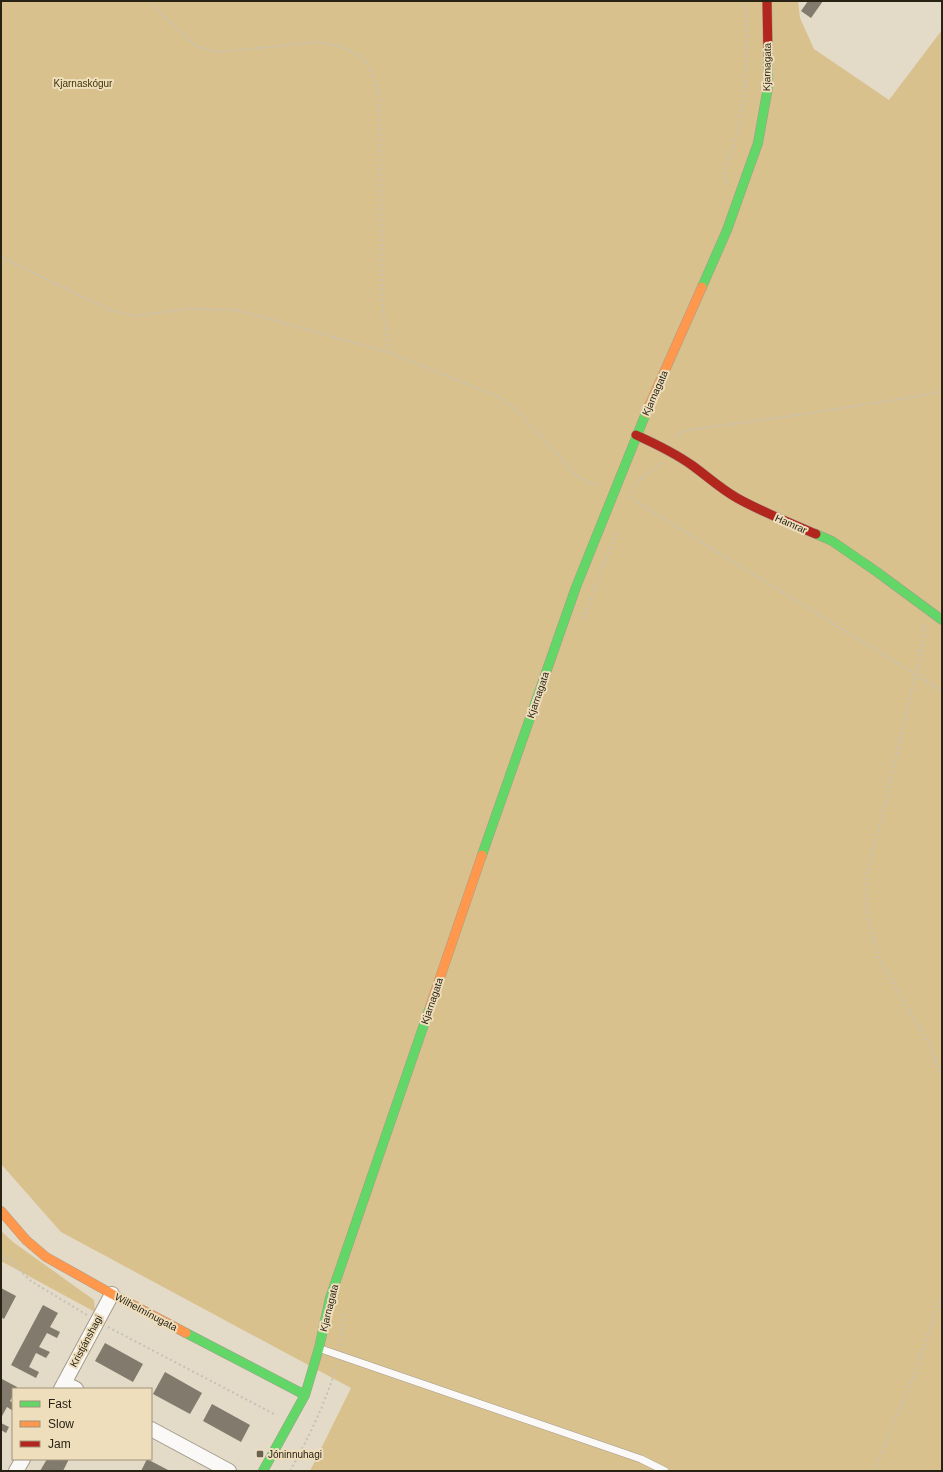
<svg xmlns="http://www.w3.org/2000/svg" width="943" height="1472" font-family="Arial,sans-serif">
<rect width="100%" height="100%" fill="#e3dac7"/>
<path fill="#d9c18e" d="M1 1H798L800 18 814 49 889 100 942 30V1471H310L351 1388 61 1232 1 1164Z
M1 1231 13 1242 94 1300 95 1312 1 1261Z"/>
<path fill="#827b6d" d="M808 1H823L811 18 801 11Z
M1 1288 16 1296 4 1319 1 1317Z
M43 1305 58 1313 50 1327 60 1332 57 1338 47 1333 39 1347 50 1352 46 1358 36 1353 29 1367 39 1372 36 1378 11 1365Z
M105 1343 143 1364 133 1382 95 1361Z
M165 1372 202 1393 190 1414 153 1394Z
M2 1379 17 1387 16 1389H13V1395L10 1401 13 1403V1411L7 1407 1 1418V1382Z
M212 1404 250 1425 241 1442 203 1421Z
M1 1423 9 1427 6 1433 1 1430Z
M47 1459H69L63 1471H40Z
M147 1459 170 1471H141Z"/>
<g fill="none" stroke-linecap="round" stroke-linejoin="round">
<g stroke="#a39c8e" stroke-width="8">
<path id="lane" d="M321 1349 641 1459 665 1471"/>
</g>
<g stroke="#a39c8e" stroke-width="16">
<path id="street" d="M64 1383 76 1389
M61 1389 112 1294
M151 1429 229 1471
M16 1471 23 1459"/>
</g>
<g stroke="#a39c8e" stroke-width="10">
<path id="fast" d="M702 287 727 230 758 143 768 87V56
M816 534 832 541 877 572 942 620
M482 855 576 587 646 413
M186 1333 305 1395
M263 1471 305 1395 319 1348 330 1298 430 1007"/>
</g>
<g stroke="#a39c8e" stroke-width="10">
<path id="slow" d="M646 413 702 287
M430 1007 482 855
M1 1211 26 1240 46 1257 112 1294 186 1333"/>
</g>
<g stroke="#a39c8e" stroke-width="10">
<path id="jam" d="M767 1 768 56
M636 435C656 444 675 453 693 466 708 477 721 489 737 498 762 512 790 523 816 534"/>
</g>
<path stroke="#c5c1ba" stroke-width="2" stroke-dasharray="2 3" stroke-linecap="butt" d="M151 1 158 11 196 46 217 52 319 42 342 47 360 56 372 72 379 95 382 300 388 352 499 397 522 415 575 475 587 482 600 486
M727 184C719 170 732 154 735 141 744 108 747 74 747 41 747 27 747 14 745 1
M1 257 110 310 134 316 189 309 237 310 388 352
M676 437 684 431 695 429 798 415 925 395 942 391
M632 492 639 480 661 463
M629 497 942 691
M583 619 617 530
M923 625 925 633 920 655 886 800 866 878 867 915 878 957 931 1048 942 1078
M1 1252 31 1281 87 1315
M1 1261 7 1258
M108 1327 276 1415
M340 1346 344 1313
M290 1471C309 1437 326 1402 337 1364
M874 1471 913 1378 942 1295"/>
<use href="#lane" stroke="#fbf9f7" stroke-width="7"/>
<use href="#street" stroke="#fbf9f7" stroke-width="14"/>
<use href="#fast" stroke="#63d668" stroke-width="9"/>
<use href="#slow" stroke="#ff974d" stroke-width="9"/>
<use href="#jam" stroke="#b3261e" stroke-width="9"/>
</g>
<rect fill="#696253" stroke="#eedebc" stroke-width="1.5" x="256" y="1450" width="8" height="8" rx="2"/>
<g text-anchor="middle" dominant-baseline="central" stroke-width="4" stroke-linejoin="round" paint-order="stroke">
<g font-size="10" fill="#282215" stroke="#eedebc">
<text transform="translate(767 67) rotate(-89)">Kjarnagata</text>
<text transform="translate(655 393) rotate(-66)">Kjarnagata</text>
<text transform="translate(791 524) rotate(24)">Hamrar</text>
<text transform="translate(538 695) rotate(-71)">Kjarnagata</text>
<text transform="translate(432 1001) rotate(-71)">Kjarnagata</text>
<text transform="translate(329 1308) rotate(-76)">Kjarnagata</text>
<text transform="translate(146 1312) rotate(28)">Wilhelmínugata</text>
<text transform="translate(86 1341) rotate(-62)">Kristjánshagi</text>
</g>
<g font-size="10" fill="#443205" stroke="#eedebc">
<text x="83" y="83">Kjarnaskógur</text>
</g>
<g font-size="10" fill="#282215" stroke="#eedebc" text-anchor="start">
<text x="268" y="1454">Jóninnuhagi</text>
</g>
</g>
<rect width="943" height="1472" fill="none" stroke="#282215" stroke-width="4"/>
<rect x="12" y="1388" width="140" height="72" fill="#eedebc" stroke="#9f9379"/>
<rect x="20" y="1401" width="20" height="6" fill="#63d668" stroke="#9f9379"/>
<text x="48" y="1408" font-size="12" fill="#282215">Fast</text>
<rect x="20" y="1421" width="20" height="6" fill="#ff974d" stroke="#9f9379"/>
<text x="48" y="1428" font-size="12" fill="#282215">Slow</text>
<rect x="20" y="1441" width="20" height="6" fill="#b3261e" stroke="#9f9379"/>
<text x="48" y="1448" font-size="12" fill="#282215">Jam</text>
</svg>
